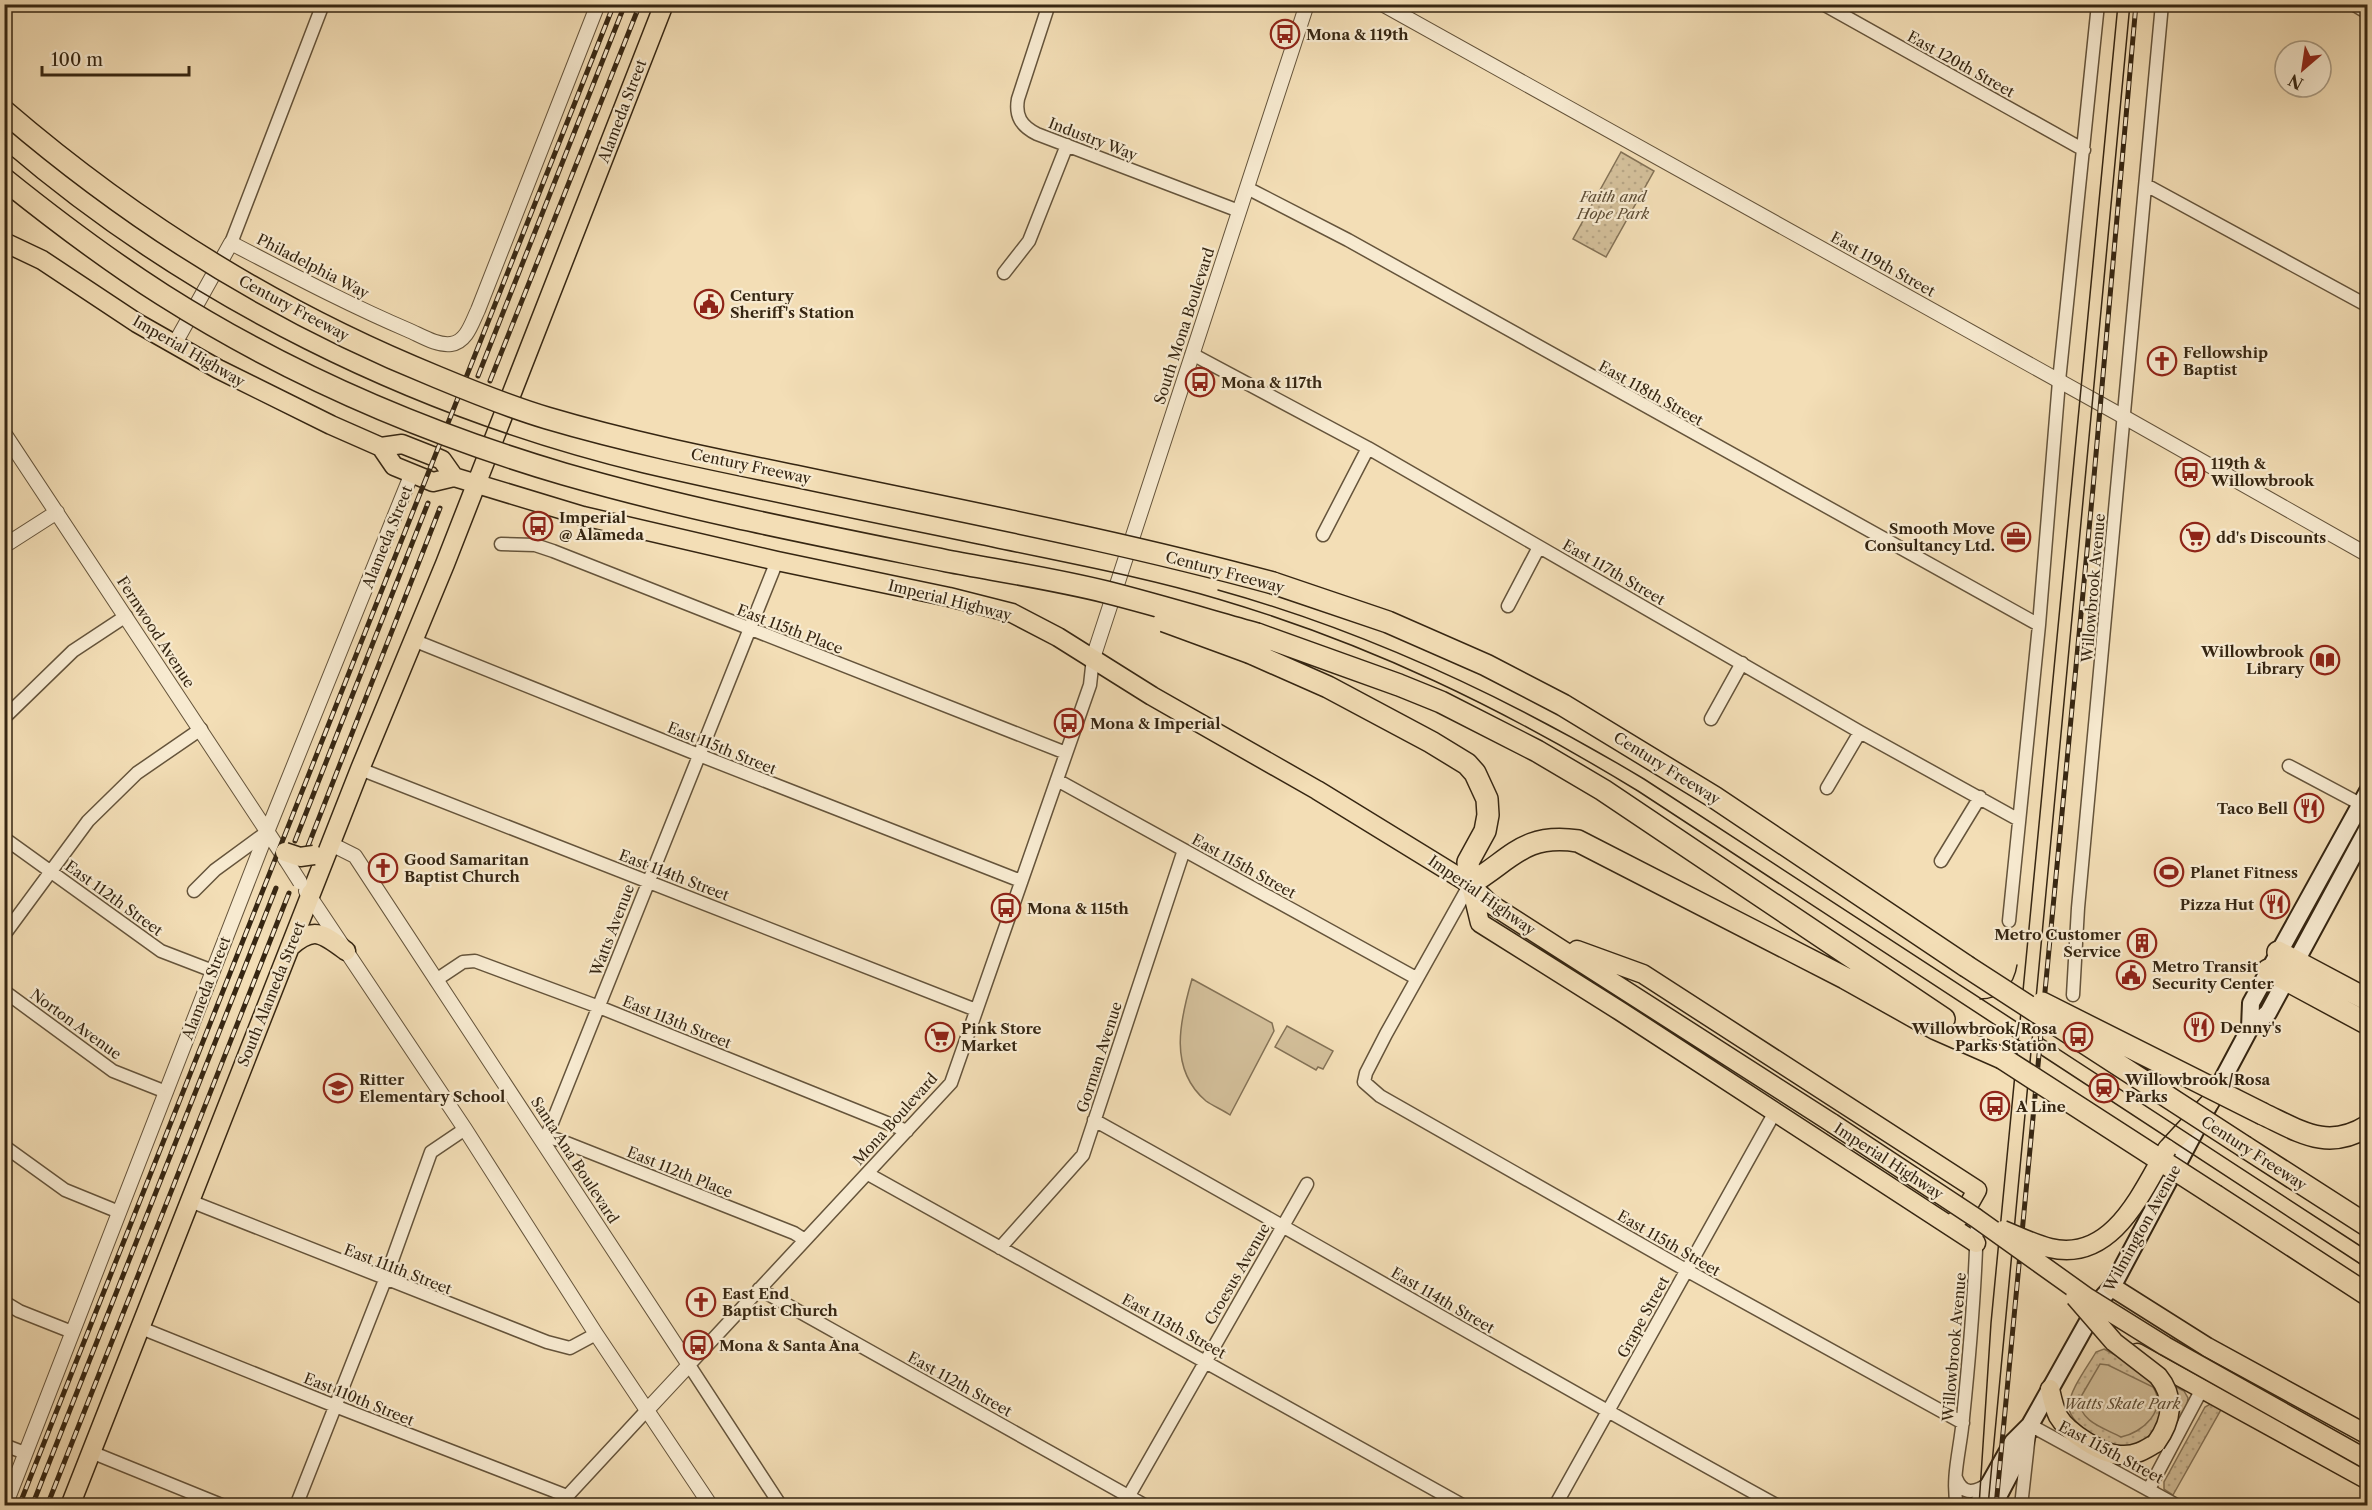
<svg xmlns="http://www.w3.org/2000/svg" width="2372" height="1510" font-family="'Libre Caslon Text',serif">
<defs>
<pattern id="park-dots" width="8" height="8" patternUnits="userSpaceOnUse" patternTransform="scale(1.5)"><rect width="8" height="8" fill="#d3bf9a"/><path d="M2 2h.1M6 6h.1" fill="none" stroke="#b6a484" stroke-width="1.8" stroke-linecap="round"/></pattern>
</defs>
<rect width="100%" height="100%" fill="#f3deb6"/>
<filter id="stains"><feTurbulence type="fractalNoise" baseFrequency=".00333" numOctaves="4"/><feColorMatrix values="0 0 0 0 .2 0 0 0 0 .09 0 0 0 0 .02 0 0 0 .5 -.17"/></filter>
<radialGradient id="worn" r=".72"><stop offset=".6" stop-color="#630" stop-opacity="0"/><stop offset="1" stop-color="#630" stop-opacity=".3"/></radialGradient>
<path fill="url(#park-dots)" stroke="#847256" stroke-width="1.5" d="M1621 152 1654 171 1606 257 1573 239Z
M2104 1349 2184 1391 2188 1398 2187 1405 2163 1449 2152 1440C2148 1442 2144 1446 2140 1447 2121 1453 2068 1428 2069 1406 2069 1391 2088 1366 2096 1352Z
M2214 1402 2223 1406 2173 1495 2164 1489V1482L2205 1407Z"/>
<path fill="#d3bf9a" stroke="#847256" stroke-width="1.5" d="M1192 979 1272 1023 1274 1031 1230 1115C1223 1110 1213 1106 1206 1101 1168 1069 1180 1020 1192 979Z
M1287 1026 1333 1051 1323 1069 1318 1067 1316 1070 1275 1047Z
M2100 1364 2108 1365 2153 1387C2168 1410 2142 1433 2121 1437 2104 1428 2080 1422 2079 1400Z"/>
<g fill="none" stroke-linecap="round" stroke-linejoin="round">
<g stroke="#65543b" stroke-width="15">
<path id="minor" d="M1049 4 1018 99C1015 116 1021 126 1037 134L1239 211
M1823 4 2084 150
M2353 4 2368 13
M2146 185 2368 306
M1247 188 1348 240 2039 625
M231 243 323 4
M1004 273 1029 241 1067 145
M1192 354 1368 448 1860 732 2019 820
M1323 535 1368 448
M501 544 535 545 553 551 1066 753
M1508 606 1539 547
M413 640 699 755 1021 881
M4 718 73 651 126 616
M1711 719 1742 663
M2289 766 2366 807
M360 769 976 1010
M1057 780 1416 978
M1827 788 1860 732
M4 838 161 951 213 971
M1941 861 1980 797
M1470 884 1386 1034 1366 1073 1364 1082 1380 1096 1686 1270 1963 1423
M194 891 215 870 267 832
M2009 921 2039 625 2059 381 2098 4
M4 935 88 821 137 773 201 729
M436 980 463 962 475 961 599 1007 907 1131
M4 991 113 1071 166 1092
M2073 995 2078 908 2162 4
M1094 1120C1323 1247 1548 1380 1778 1506
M544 1143 777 561
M544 1143 550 1138 559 1140 794 1233 805 1240
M4 1146 65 1190 119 1212
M868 1174 1464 1506
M190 1201 547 1342 570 1348 596 1334
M1000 1248 1083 1155 1184 850
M759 1289 1146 1506
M4 1302 19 1311 72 1332
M141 1328 335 1406 567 1496
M4 1445 25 1453
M91 1452 224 1506
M1956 1478C1963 1496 1976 1493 1989 1483
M2149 1489 2202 1389
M296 1506 385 1280 431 1152 465 1129
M558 1506 647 1410
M781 1506 689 1365 951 1083 1090 685 1093 658
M1123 1506 1307 1184
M1555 1506 1775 1112
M1957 1506C1951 1477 1961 1447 1963 1418 1970 1350 1976 1283 1977 1215
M2021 1506 2030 1425 2178 1506"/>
</g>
<g stroke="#65543b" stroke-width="16">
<path id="tertiary" d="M1382 4 2124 417 2368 555
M174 345 231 243C289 273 347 304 408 330 420 335 437 346 451 344 467 342 472 322 478 310L598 4
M4 433 286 860
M4 546 57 512
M1093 658 1307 4
M331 844 355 856 689 1365 647 1410
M306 891 465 1129 596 1334 711 1506
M5 1506 267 832 412 473"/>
</g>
<g stroke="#362612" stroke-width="20">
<path id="secondary" d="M2250 1028 2251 1003 2368 791
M1977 1506 2013 1442 2030 1425 2100 1300 2112 1287 2250 1028 2268 1013 2368 828
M1993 1506 2023 1449 2027 1434"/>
</g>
<g stroke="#362612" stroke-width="21">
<path id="primary" d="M4 242 42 260 137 323 218 369 331 425 381 447 394 466 433 482 454 477 583 516 777 561 949 597 1012 613 1058 637 1152 696 1317 790 1470 884 1489 903 1832 1123
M381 447 402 444 435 457 442 460 454 477
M1471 886 1480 923 1620 1011 1976 1243
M290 947C314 926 322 933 346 951
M1577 950 1643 974 1977 1190 1964 1213 1955 1221
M2167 1149 2210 1102
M2112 1287 2207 1347 2368 1435
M2137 1353 2368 1480
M2050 1389C2052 1398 2054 1408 2058 1416 2067 1432 2103 1455 2121 1455 2135 1456 2145 1450 2156 1443
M70 1506 360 769 445 564 664 4"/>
</g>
<g stroke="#362612" stroke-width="24">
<path id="motorway" d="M1273 583 1388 622 1486 665 1563 705 1714 797 1966 966
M1257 634 1399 685 1441 702 1537 751 1603 790 1944 1019
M1251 653 1328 687 1431 742 1467 764 1475 773 1487 799 1488 815 1485 831 1468 862 1470 884C1512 859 1523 833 1578 841L1845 978 1936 1029 2002 1058
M2278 952 2368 1000
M2268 970 2368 1024
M2263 1114C2301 1132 2328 1151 2368 1126
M2245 1147 2368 1226
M2216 1196 2368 1295"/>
</g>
<use href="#minor" stroke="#f7ead0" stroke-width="12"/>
<use href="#tertiary" stroke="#f7ead0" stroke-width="14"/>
<use href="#secondary" stroke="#f7ead0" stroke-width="16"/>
<use href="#primary" stroke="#f3deb6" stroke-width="18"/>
<use href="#motorway" stroke="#f3deb6" stroke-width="21"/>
<path stroke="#362612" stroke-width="1.5" d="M4 150C186 306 411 417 643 473 759 500 876 523 992 547 1067 563 1144 577 1218 599 1370 644 1502 708 1638 791L2368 1269
M1218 590C1369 632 1509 698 1644 779L2368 1251
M1980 999C2001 999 2014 985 2017 965
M1979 1506 1991 1323 2118 4
M1988 1506 2130 4"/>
<g stroke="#362612" stroke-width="5">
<path id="rail" d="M478 376 625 4
M490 381 640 4
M295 841 428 503
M308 846 440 508
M19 1506 614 4
M32 1506 276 888
M47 1506 289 893
M1996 1506 2093 488 2136 4"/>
</g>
<use href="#rail" stroke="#f7ead0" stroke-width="3" stroke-dasharray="9" stroke-linecap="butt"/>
<g stroke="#65543b" stroke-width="16" stroke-linecap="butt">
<path id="tertiary-bridge" d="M286 860 300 882"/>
</g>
<g stroke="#362612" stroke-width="21" stroke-linecap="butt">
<path id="primary-bridge" d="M285 852 300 857 314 855
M1832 1123 1976 1218 2088 1298 2165 1346 2368 1460
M2003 1230C2018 1236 2034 1244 2050 1248 2113 1263 2142 1191 2167 1149
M2075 1297 2114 1342 2158 1376C2176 1398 2172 1421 2156 1443"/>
</g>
<g stroke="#362612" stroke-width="24" stroke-linecap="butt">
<path id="motorway-bridge" d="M4 111C133 222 279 313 437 377 473 392 510 407 547 418 628 442 712 459 795 476 955 510 1115 540 1273 583
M4 179C55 220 108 260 163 295 286 373 425 433 564 474 689 510 819 535 947 561 1000 571 1054 579 1106 592 1157 605 1207 620 1257 634
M1164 621 1251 653
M1966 966 2245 1147
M2042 1003 2263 1114
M2002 1058 2216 1196"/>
</g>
<use href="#tertiary-bridge" stroke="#f7ead0" stroke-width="14"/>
<use href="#primary-bridge" stroke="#f3deb6" stroke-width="18"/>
<use href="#motorway-bridge" stroke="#f3deb6" stroke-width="21"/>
</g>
<defs>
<g id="bus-ring" transform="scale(1.5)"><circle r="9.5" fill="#f7ead0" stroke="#8f2418" stroke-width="1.5"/><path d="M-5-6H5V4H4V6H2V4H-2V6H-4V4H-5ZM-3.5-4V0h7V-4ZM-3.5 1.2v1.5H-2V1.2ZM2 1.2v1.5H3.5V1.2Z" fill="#8f2418"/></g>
<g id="civic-ring" transform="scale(1.5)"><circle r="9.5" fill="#f7ead0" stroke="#8f2418" stroke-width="1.5"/><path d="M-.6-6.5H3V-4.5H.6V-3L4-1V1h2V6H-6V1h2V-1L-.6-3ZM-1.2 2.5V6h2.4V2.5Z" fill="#8f2418"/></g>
<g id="church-ring" transform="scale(1.5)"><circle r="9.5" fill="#f7ead0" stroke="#8f2418" stroke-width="1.5"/><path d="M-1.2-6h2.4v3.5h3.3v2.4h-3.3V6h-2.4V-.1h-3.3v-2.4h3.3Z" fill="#8f2418"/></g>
<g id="office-ring" transform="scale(1.5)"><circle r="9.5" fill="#f7ead0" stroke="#8f2418" stroke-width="1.5"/><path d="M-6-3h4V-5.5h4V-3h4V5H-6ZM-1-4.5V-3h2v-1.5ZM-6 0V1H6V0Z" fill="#8f2418"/></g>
<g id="supermarket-ring" transform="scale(1.5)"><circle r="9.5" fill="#f7ead0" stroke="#8f2418" stroke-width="1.5"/><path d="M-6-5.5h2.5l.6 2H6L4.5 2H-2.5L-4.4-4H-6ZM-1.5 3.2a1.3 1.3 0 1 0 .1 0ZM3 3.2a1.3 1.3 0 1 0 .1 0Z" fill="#8f2418"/></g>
<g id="library-ring" transform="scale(1.5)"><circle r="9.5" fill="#f7ead0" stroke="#8f2418" stroke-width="1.5"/><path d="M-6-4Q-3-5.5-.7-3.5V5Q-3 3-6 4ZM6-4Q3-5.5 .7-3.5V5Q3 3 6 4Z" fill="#8f2418"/></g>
<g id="restaurant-ring" transform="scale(1.5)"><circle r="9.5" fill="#f7ead0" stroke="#8f2418" stroke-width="1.5"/><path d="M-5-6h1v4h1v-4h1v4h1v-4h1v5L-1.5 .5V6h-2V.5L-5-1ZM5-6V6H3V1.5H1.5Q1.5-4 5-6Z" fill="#8f2418"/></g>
<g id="stadium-ring" transform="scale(1.5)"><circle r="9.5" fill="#f7ead0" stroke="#8f2418" stroke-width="1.5"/><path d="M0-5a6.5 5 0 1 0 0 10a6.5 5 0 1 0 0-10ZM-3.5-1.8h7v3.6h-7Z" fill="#8f2418"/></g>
<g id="building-ring" transform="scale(1.5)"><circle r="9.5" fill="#f7ead0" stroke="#8f2418" stroke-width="1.5"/><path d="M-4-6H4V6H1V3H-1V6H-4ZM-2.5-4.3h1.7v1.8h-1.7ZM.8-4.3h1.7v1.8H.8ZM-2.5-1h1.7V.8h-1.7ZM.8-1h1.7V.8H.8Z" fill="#8f2418"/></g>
<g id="school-ring" transform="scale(1.5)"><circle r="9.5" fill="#f7ead0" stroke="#8f2418" stroke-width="1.5"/><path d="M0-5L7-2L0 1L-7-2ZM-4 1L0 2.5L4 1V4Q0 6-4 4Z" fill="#8f2418"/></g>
<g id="station-ring" transform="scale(1.5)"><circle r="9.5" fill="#f7ead0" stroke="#8f2418" stroke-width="1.5"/><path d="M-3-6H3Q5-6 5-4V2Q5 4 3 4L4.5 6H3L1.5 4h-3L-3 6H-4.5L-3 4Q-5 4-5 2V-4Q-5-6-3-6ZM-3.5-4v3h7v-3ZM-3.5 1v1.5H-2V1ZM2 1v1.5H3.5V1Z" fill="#8f2418"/></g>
</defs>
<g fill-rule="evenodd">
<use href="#bus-ring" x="1285" y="34"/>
<use href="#civic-ring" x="709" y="304"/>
<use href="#church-ring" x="2162" y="361"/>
<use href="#bus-ring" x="1200" y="382"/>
<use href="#bus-ring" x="2190" y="472"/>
<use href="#bus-ring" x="538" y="526"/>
<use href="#office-ring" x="2016" y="537"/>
<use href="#supermarket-ring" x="2195" y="537"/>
<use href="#library-ring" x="2325" y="660"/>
<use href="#bus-ring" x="1069" y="723"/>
<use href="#restaurant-ring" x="2309" y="808"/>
<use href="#church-ring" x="383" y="868"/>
<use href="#stadium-ring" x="2169" y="872"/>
<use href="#restaurant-ring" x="2275" y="904"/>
<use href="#bus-ring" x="1006" y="908"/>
<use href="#building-ring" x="2142" y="943"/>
<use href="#civic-ring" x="2131" y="975"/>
<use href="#restaurant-ring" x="2199" y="1027"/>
<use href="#supermarket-ring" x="940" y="1037"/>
<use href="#bus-ring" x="2078" y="1037"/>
<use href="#school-ring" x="338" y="1088"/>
<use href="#station-ring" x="2104" y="1088"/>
<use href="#bus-ring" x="1995" y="1106"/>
<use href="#church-ring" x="701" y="1302"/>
<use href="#bus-ring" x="698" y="1345"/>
</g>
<g text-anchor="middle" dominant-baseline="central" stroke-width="4.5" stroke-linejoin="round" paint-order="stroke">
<g font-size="15" font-weight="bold" fill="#362612" stroke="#f7ead0" text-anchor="start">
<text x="1306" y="34">Mona &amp; 119th</text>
<text x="730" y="295">Century<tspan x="730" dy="17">Sheriff's Station</tspan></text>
<text x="2183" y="352">Fellowship<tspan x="2183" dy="17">Baptist</tspan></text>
<text x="1221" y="382">Mona &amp; 117th</text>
<text x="2211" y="463">119th &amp;<tspan x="2211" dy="17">Willowbrook</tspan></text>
<text x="559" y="517">Imperial<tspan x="559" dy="17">@ Alameda</tspan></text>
<text x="1995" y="528" text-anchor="end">Smooth Move<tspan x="1995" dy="17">Consultancy Ltd.</tspan></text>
<text x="2216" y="537">dd's Discounts</text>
<text x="2304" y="651" text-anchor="end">Willowbrook<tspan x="2304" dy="17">Library</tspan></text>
<text x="1090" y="723">Mona &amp; Imperial</text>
<text x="2288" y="808" text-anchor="end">Taco Bell</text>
<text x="404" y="859">Good Samaritan<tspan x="404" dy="17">Baptist Church</tspan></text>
<text x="2190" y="872">Planet Fitness</text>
<text x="2254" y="904" text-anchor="end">Pizza Hut</text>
<text x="1027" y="908">Mona &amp; 115th</text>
<text x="2121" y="934" text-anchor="end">Metro Customer<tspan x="2121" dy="17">Service</tspan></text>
<text x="2152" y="966">Metro Transit<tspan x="2152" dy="17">Security Center</tspan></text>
<text x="2220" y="1027">Denny's</text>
<text x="961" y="1028">Pink Store<tspan x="961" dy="17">Market</tspan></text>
<text x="2057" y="1028" text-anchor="end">Willowbrook/Rosa<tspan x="2057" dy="17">Parks Station</tspan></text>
<text x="359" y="1079">Ritter<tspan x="359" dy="17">Elementary School</tspan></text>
<text x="2125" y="1079">Willowbrook/Rosa<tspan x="2125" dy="17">Parks</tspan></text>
<text x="2016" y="1106">A Line</text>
<text x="722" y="1293">East End<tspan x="722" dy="17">Baptist Church</tspan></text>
<text x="719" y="1345">Mona &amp; Santa Ana</text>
</g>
<g font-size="15" fill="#362612" stroke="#f7ead0">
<text transform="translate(1961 64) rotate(29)">East 120th Street</text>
<text transform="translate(622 111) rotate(-69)">Alameda Street</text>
<text transform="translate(1093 139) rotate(21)">Industry Way</text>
<text transform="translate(1883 264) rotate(29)">East 119th Street</text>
<text transform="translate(313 266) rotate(27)">Philadelphia Way</text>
<text transform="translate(294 308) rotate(28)">Century Freeway</text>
<text transform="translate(1184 326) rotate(-72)">South Mona Boulevard</text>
<text transform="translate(189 351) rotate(30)">Imperial Highway</text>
<text transform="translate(1651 393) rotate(29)">East 118th Street</text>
<text transform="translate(751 466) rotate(12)">Century Freeway</text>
<text transform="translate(387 537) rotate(-68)">Alameda Street</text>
<text transform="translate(1225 572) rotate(15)">Century Freeway</text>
<text transform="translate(1614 572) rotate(30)">East 117th Street</text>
<text transform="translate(2093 588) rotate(-85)">Willowbrook Avenue</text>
<text transform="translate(950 600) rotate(14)">Imperial Highway</text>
<text transform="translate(790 629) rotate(21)">East 115th Place</text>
<text transform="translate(156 632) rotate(57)">Fernwood Avenue</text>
<text transform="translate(722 748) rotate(22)">East 115th Street</text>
<text transform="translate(1667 768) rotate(32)">Century Freeway</text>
<text transform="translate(1244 866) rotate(29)">East 115th Street</text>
<text transform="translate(674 875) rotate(21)">East 114th Street</text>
<text transform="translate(1482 895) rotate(35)">Imperial Highway</text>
<text transform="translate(114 898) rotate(36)">East 112th Street</text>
<text transform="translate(612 930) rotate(-69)">Watts Avenue</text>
<text transform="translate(206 988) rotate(-69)">Alameda Street</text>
<text transform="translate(271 994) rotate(-68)">South Alameda Street</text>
<text transform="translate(677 1022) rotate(22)">East 113th Street</text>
<text transform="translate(76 1024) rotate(36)">Norton Avenue</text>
<text transform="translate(1099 1057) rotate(-72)">Gorman Avenue</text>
<text transform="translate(895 1119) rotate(-48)">Mona Boulevard</text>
<text transform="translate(2254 1153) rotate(33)">Century Freeway</text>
<text transform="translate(575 1160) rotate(57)">Santa Ana Boulevard</text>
<text transform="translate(1889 1161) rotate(33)">Imperial Highway</text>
<text transform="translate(680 1172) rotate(22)">East 112th Place</text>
<text transform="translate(2142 1228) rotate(-61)">Wilmington Avenue</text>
<text transform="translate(1669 1243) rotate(30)">East 115th Street</text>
<text transform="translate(398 1269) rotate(21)">East 111th Street</text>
<text transform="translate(1237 1274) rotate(-60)">Croesus Avenue</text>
<text transform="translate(1443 1300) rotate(30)">East 114th Street</text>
<text transform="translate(1643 1317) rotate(-61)">Grape Street</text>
<text transform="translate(1174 1326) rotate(29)">East 113th Street</text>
<text transform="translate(1954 1347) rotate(-85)">Willowbrook Avenue</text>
<text transform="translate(960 1384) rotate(29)">East 112th Street</text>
<text transform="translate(359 1399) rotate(22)">East 110th Street</text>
<text transform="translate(2111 1452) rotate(28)">East 115th Street</text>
</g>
<g font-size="15" font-style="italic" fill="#5d4c34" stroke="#f7ead0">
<text x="1613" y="196">Faith and<tspan x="1613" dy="17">Hope Park</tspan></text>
<text x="2122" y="1403">Watts Skate Park</text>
</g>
</g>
<rect width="2372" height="1510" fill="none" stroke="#f3deb6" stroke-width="24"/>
<rect x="6" y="6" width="2360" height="1498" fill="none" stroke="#362612" stroke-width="3"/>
<rect x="12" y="12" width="2348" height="1486" fill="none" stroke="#362612" stroke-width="1.5"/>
<g transform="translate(2303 69) rotate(209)"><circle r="28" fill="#f7ead0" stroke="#aa9c84" stroke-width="1.5"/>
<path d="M0-4.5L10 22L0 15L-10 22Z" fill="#8f2418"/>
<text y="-9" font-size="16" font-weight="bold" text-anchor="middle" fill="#362612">N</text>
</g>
<path d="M42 66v9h147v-9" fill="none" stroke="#362612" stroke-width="3"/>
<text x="51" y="66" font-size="18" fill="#362612" stroke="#f7ead0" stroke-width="4.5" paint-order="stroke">100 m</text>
<rect width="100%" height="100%" filter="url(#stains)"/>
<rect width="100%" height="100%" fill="url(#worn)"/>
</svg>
